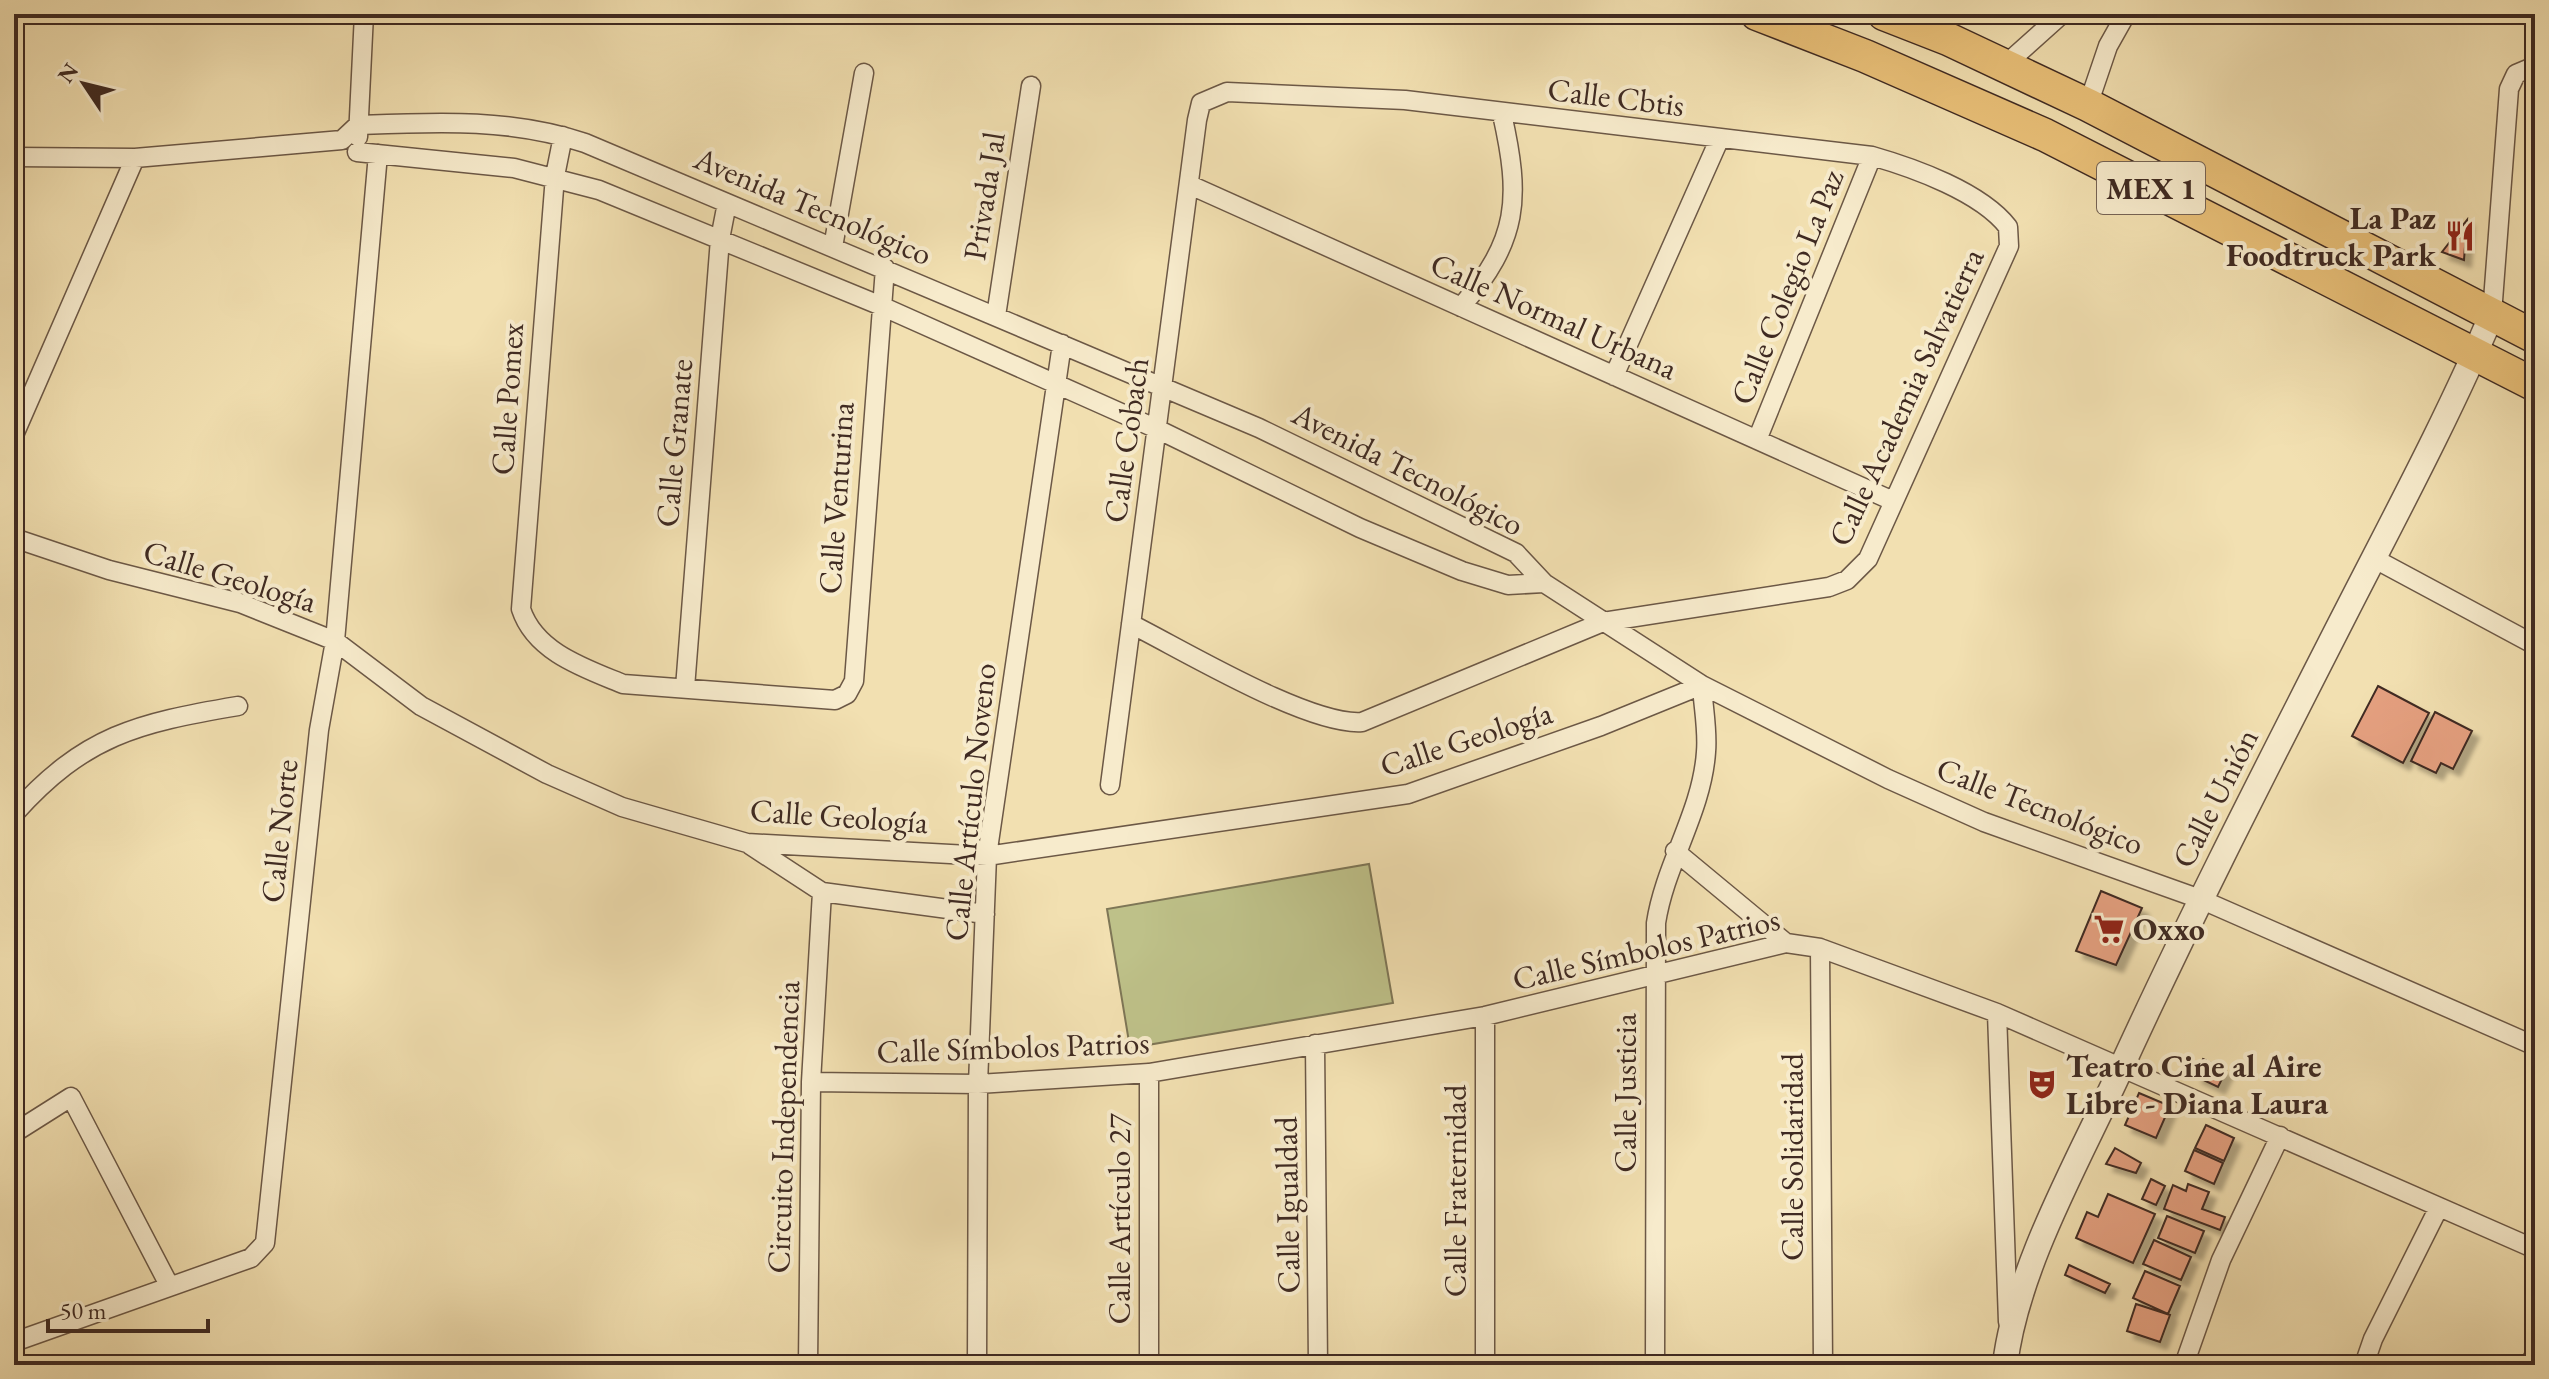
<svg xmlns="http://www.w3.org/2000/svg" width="2549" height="1379" font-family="'EB Garamond',serif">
<defs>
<filter id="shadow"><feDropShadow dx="7" dy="7" stdDeviation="2" flood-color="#0004"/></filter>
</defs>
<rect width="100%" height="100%" fill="#f2e0b1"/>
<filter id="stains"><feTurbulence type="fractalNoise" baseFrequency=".0025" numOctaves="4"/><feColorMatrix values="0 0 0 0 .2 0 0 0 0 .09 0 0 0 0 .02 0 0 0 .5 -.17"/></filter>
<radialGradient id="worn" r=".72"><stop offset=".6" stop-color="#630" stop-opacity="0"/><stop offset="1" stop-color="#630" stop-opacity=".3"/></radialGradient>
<path fill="#bec189" stroke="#7e7656" stroke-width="2" d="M1369 864 1393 1003 1130 1048 1107 909Z"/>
<path fill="#e5a080" stroke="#3f2a22" stroke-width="2" filter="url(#shadow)" d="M2467 220 2464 260 2442 252Z
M2378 686 2429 713 2403 763 2352 736Z
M2435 712 2472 731 2453 769 2441 763 2436 773 2411 761Z
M2101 891 2142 908 2116 965 2076 951Z
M2203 1059 2226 1071 2218 1087 2195 1076Z
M2139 1093 2170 1106 2156 1138 2125 1125Z
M2206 1125 2234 1138 2224 1161 2195 1148Z
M2115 1148 2141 1163 2136 1173 2106 1164Z
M2194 1150 2223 1163 2214 1184 2185 1171Z
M2151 1179 2165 1186 2156 1205 2142 1199Z
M2188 1184 2209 1192 2202 1209 2225 1217 2220 1230 2164 1209 2173 1185 2186 1191Z
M2108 1194 2155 1214 2133 1263 2076 1238 2087 1212 2098 1217Z
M2167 1216 2204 1231 2195 1253 2158 1238Z
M2154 1240 2191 1257 2181 1280 2143 1264Z
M2069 1265 2110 1284 2105 1293 2065 1275Z
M2145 1271 2180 1286 2168 1314 2133 1298Z
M2136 1304 2170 1315 2160 1342 2127 1331Z"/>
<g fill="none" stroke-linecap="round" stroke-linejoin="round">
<g stroke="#6c5846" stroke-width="21">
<path id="minor" d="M2005 65 2062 14
M2088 105 2108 46 2126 14
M563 136 555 176 521 609C535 652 584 668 623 684L835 700 847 694 854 681 885 268
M358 137 364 14
M342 140 358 125C435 122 511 118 585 143L1259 428 1516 553 1544 583 1508 585 1462 571 1360 528 1157 429 879 305 599 190 514 168 357 152
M14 157 135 158 342 140
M1190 185 1893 501
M833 247 864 73
M1461 307C1519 239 1521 199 1502 114
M2492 314 2509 89 2516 74 2535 66
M996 316 1031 86
M1614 376 1719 140
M14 435 135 158
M1757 440 1872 156
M14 538 109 570 240 603 335 641 421 706 547 774 622 807 747 843 987 856 1408 794 1601 726 1702 685C1703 706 1708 730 1706 752 1702 812 1665 864 1656 923L1655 1365
M2373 558 2535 645
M1544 583 1702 685 1888 779 1984 822 2200 899 2535 1046
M685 688 720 239 727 203
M1110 785 1197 120 1201 103 1227 92 1405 100 1872 156C1914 168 1981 192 2008 227L2009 246 1868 559 1847 580 1829 587 1603 622 1362 722C1309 726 1183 650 1131 624
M14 814C85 735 137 723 238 706
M750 845 822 892 985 914
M1675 851 1786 943
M1820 948 1823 1365
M1997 1013 2008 1322
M1485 1016V1365
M1315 1044 1318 1365
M811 1082 978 1084 1149 1073 1485 1016 1786 943 1820 948 1997 1013 2535 1249
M14 1133 71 1097 169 1285
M14 1342 251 1258 265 1243 319 730 335 641 378 154
M808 1365 811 1082 822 892
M977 1365 978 1084 987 856 1062 344
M1149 1365V1073
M2184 1365 2221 1260 2280 1136
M2364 1365 2373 1339 2439 1207
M2529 1365 2535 1354"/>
</g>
<g stroke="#6c5846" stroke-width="27">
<path id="tertiary" d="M2005 1365C2016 1271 2076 1165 2116 1079 2187 923 2265 771 2343 618 2394 518 2448 418 2492 314"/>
</g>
<g stroke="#3f2a22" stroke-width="35">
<path id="trunk" d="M1757 14 1865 56 2045 135 2535 385
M1884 14 1948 39 2088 105 2535 337"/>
</g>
<use href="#minor" stroke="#f7ebcc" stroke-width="18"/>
<use href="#tertiary" stroke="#f7ebcc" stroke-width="24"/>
<use href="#trunk" stroke="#e9c078" stroke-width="32"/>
</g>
<defs>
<g id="restaurant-bare" transform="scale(2.4)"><path d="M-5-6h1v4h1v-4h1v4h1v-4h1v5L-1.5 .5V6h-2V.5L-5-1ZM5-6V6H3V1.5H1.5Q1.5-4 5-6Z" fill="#8f2418" stroke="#f7ebcc" stroke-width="2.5" paint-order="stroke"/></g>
<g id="supermarket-bare" transform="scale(2.4)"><path d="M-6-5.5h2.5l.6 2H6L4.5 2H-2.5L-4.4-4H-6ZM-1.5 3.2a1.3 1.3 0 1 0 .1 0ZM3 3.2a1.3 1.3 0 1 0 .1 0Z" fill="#8f2418" stroke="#f7ebcc" stroke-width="2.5" paint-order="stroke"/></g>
<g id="theatre-bare" transform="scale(2.4)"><path d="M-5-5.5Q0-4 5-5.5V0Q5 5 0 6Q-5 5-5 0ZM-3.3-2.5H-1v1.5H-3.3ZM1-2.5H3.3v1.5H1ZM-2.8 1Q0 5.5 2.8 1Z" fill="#8f2418" stroke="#f7ebcc" stroke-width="2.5" paint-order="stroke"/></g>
</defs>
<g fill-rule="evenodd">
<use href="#restaurant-bare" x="2460" y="236"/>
<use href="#supermarket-bare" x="2109" y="929"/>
<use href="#theatre-bare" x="2042" y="1084"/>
</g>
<g text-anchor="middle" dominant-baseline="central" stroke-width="8" stroke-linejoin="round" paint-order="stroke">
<rect fill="#f7ebcc" stroke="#766455" stroke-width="2" x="2097" y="162" width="108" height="52" rx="6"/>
<g font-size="30" font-weight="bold" fill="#3f2a22">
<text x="2151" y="188">MEX 1</text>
</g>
<g font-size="32" fill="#3f2a22" stroke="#f7ebcc">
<text transform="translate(1616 97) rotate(7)">Calle Cbtis</text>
<text transform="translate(984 196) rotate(-81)">Privada Jal</text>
<text transform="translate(813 206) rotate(23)">Avenida Tecnológico</text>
<text transform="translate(1787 287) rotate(-68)">Calle Colegio La Paz</text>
<text transform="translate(1554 316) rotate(24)">Calle Normal Urbana</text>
<text transform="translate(1906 397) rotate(-65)">Calle Academia Salvatierra</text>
<text transform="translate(507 399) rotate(-86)">Calle Pomex</text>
<text transform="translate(1126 440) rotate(-82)">Calle Cobach</text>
<text transform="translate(674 443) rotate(-85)">Calle Granate</text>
<text transform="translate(1408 469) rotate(27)">Avenida Tecnológico</text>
<text transform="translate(836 498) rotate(-86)">Calle Venturina</text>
<text transform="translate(230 576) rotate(17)">Calle Geología</text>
<text transform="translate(1466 739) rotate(-18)">Calle Geología</text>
<text transform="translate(2215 798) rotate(-63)">Calle Unión</text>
<text transform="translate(970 802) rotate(-84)">Calle Artículo Noveno</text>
<text transform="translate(2040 806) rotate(21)">Calle Tecnológico</text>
<text transform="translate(839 816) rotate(4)">Calle Geología</text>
<text transform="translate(279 831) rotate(-84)">Calle Norte</text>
<text transform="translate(1646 949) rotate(-13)">Calle Símbolos Patrios</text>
<text transform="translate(1013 1047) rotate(-2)">Calle Símbolos Patrios</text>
<text transform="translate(1625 1093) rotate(-90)">Calle Justicia</text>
<text transform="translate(783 1127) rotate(-88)">Circuito Independencia</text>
<text transform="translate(1792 1157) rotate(-90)">Calle Solidaridad</text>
<text transform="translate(1455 1191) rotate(-90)">Calle Fraternidad</text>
<text transform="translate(1287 1205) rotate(-91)">Calle Igualdad</text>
<text transform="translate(1119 1219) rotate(-90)">Calle Artículo 27</text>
</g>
<g font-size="32" font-weight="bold" fill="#3f2a22" stroke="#f7ebcc" text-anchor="start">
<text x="2436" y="218" text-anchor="end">La Paz<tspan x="2436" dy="37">Foodtruck Park</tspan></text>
<text x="2133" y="929">Oxxo</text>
<text x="2066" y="1066">Teatro Cine al Aire<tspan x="2066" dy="37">Libre - Diana Laura</tspan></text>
</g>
</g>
<rect width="2549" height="1379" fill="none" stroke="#f2e0b1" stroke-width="48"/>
<rect x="16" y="16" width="2517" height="1347" fill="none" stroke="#3f2a22" stroke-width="4"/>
<rect x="24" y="24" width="2501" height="1331" fill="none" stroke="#3f2a22" stroke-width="2"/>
<g transform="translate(84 84) rotate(305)" stroke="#f7ebcc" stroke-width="6" paint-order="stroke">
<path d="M0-6L14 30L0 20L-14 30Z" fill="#3f2a22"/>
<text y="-12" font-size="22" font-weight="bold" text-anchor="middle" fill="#3f2a22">N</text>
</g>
<path d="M48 1319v12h160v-12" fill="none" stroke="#3f2a22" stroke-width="4"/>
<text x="60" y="1319" font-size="24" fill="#3f2a22" stroke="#f7ebcc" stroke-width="6" paint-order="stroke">50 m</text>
<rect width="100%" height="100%" filter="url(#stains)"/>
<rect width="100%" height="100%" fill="url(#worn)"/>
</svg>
